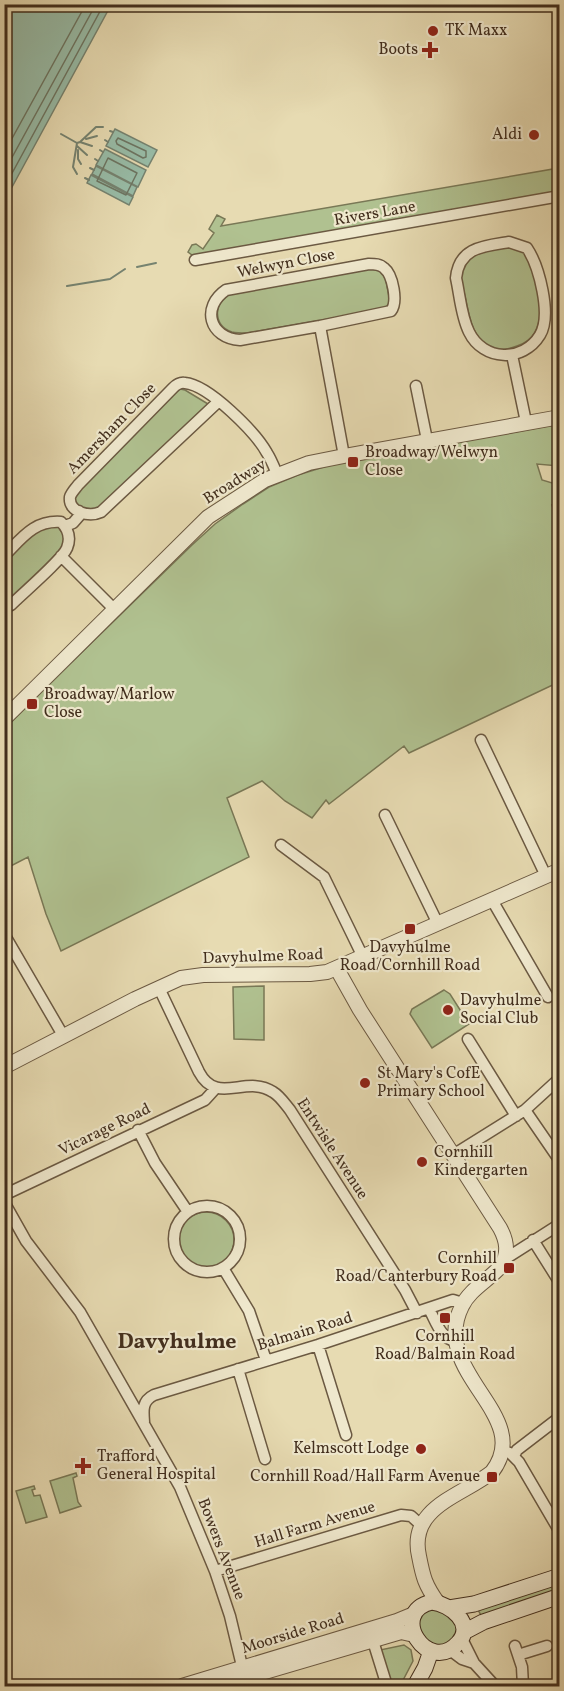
<svg xmlns="http://www.w3.org/2000/svg" width="564" height="1691" font-family="Vollkorn,serif">
<rect width="100%" height="100%" fill="#e7dbb2"/>
<filter id="stains"><feTurbulence type="fractalNoise" baseFrequency=".00333" numOctaves="4"/><feColorMatrix values="0 0 0 0 .2 0 0 0 0 .09 0 0 0 0 .02 0 0 0 .5 -.17"/></filter>
<radialGradient id="worn" r=".72"><stop offset=".6" stop-color="#630" stop-opacity="0"/><stop offset="1" stop-color="#630" stop-opacity=".3"/></radialGradient>
<path fill="#b0c190" stroke="#797856" stroke-width="1.5" d="M559 168V192L198 256 192 255 188 252 192 245 196 244 203 249 214 233 209 229 217 215 225 219 221 226Z
M510 247 523 250C538 276 555 334 517 346 509 349 499 351 491 348 471 338 469 314 465 296 464 291 461 284 461 278 461 271 466 263 471 258 480 249 497 249 510 247Z
M372 268H378L385 276 390 302 386 307 380 310 247 333C242 333 237 333 232 332 212 326 213 300 233 293Z
M180 389 185 390 208 404 95 511 75 506 73 496 172 393Z
M559 424V466L537 464 542 480 559 485V506L552 505 560 533 559 682 409 753 404 746 329 804 326 800 312 818 285 801 262 781 227 798 249 857 61 951 46 914 28 857 5 869V727L192 545 215 524 243 504 269 487 298 475 330 465Z
M57 525 65 537 61 551 12 599 5 604V559L32 532Z
M264 986V1040L234 1039 233 987Z
M444 990 450 994 469 1024 432 1048 410 1014 412 1009Z
M178 1240a28 28 0 1 1 56 0a28 28 0 1 1-56 0Z
M76 1473 77 1476 73 1478 78 1502 81 1506 60 1513 50 1481Z
M34 1486 35 1489 32 1490 34 1496 40 1495 47 1517 26 1523 16 1491Z
M559 1580V1591L482 1617 477 1608Z
M431 1608 450 1615 459 1630 452 1643 438 1646 424 1640 417 1619Z
M404 1645 411 1650 413 1661 400 1686H394L388 1677 380 1650Z"/>
<path fill="#98bca7" stroke="#768370" stroke-width="1.5" d="M5 4 111 5 5 200 4 5Z
M115 129 157 150 148 167 106 146Z
M105 149 146 170 138 187 96 165Z
M96 166 137 187 133 196 92 174Z
M91 175 133 197 129 205 87 183Z"/>
<g fill="none" stroke-linecap="round" stroke-linejoin="round">
<path stroke="#6d7562" stroke-width="1.5" d="M118 138 146 151V157L143 158 117 144 116 141Z
M4 153 86 4
M108 158 137 173 126 195 97 181Z
M4 172 96 4
M4 188 104 4"/>
<path stroke="#768370" stroke-width="2" d="M110 131 113 132
M61 134 77 143
M86 139 97 136
M105 140 108 142
M80 142 92 146
M77 143 80 142 96 127H103
M77 146 87 155
M78 150V159L81 164
M100 150 103 152
M95 159 98 161
M90 168 94 170
M77 174 73 167 77 143
M85 178 89 180
M137 267 156 263
M67 286 110 279 125 269"/>
<g stroke="#6b5942" stroke-width="13">
<path id="minor" d="M509 242 527 248C539 266 552 315 540 335 523 363 483 361 469 332 461 316 460 296 456 278 459 247 484 246 509 242Z
M195 260 560 196
M369 264C375 264 380 264 384 268 393 275 398 302 391 311L320 326 240 340C209 338 201 307 226 290Z
M320 326 344 456
M512 355 526 422
M416 386 427 440
M219 401 101 512C90 517 68 513 70 497 71 493 76 488 78 485L173 388C177 384 180 382 185 383 209 385 256 433 267 453 271 459 274 467 277 474
M65 526 73 523 80 515 79 511
M4 556C22 538 34 520 61 522 68 529 71 538 67 548 62 560 23 593 11 605L4 608
M61 556 115 610
M481 740 546 876
M385 815 438 924
M281 845 324 877 363 957
M492 900 548 997
M4 934 64 1037
M159 988 199 1072C217 1106 246 1074 273 1092 280 1096 285 1104 290 1110L405 1290 417 1313
M468 1039 516 1116
M525 1110 560 1161
M138 1130 155 1163 188 1212
M453 1155 525 1110 560 1078
M4 1195 205 1100 215 1089
M4 1202 26 1241 80 1312 180 1487 215 1571 230 1616 242 1666 241 1669
M174 1239a33 33 0 1 1 66 0a33 33 0 1 1-66 0Z
M533 1240 560 1283
M505 1259 560 1224
M223 1268 249 1311 266 1360
M429 1309C436 1321 440 1338 455 1341
M318 1345 346 1435
M238 1369 265 1459
M144 1422C143 1410 142 1401 154 1395L318 1345 453 1300 463 1303
M503 1451 510 1453 519 1462 560 1532
M514 1456 517 1450 560 1417
M215 1571 401 1515 411 1516 421 1525
M462 1639 474 1663 495 1686
M373 1641 387 1686
M515 1646 522 1667 523 1686
M450 1650 462 1659 474 1663
M518 1655 547 1646"/>
</g>
<g stroke="#6b5942" stroke-width="16">
<path id="tertiary" d="M4 719 208 517 265 480 309 463 344 456 560 417
M337 969 360 1010 500 1228C507 1241 509 1253 501 1266 489 1280 470 1289 462 1306 428 1373 536 1415 492 1472 462 1496 408 1507 419 1556 423 1577 425 1585 438 1603
M4 1067 135 999 181 978 203 975 310 974 327 972 560 870
M182 1686 397 1621 414 1614
M217 1686 401 1632 414 1635"/>
</g>
<g stroke="#422e1d" stroke-width="17">
<path id="secondary" d="M432 1602C450 1604 476 1624 458 1643 428 1676 387 1612 432 1602Z
M449 1608 474 1604 560 1576
M464 1632 483 1622 560 1596
M415 1686 425 1668 431 1651"/>
</g>
<use href="#minor" stroke="#efe8cd" stroke-width="10"/>
<use href="#tertiary" stroke="#efe8cd" stroke-width="14"/>
<use href="#secondary" stroke="#efe8cd" stroke-width="15"/>
</g>
<g fill="#8f2418" stroke="#efe8cd" stroke-width="2">
<circle cx="433" cy="31" r="6"/>
<path d="M427 41h6v6h6v6h-6v6h-6v-6h-6v-6h6z"/>
<circle cx="534" cy="135" r="6"/>
<rect x="347" y="456" width="12" height="12" rx="3"/>
<rect x="26" y="698" width="12" height="12" rx="3"/>
<rect x="404" y="923" width="12" height="12" rx="3"/>
<circle cx="448" cy="1010" r="6"/>
<circle cx="365" cy="1083" r="6"/>
<circle cx="422" cy="1162" r="6"/>
<rect x="503" y="1262" width="12" height="12" rx="3"/>
<rect x="439" y="1312" width="12" height="12" rx="3"/>
<circle cx="421" cy="1449" r="6"/>
<path d="M80 1457h6v6h6v6h-6v6h-6v-6h-6v-6h6z"/>
<rect x="486" y="1471" width="12" height="12" rx="3"/>
</g>
<g text-anchor="middle" dominant-baseline="central" stroke-width="4.5" stroke-linejoin="round" paint-order="stroke">
<g font-size="16" fill="#422e1d" stroke="#efe8cd" text-anchor="start">
<text x="445" y="31">TK Maxx</text>
<text x="418" y="50" text-anchor="end">Boots</text>
<text x="522" y="135" text-anchor="end">Aldi</text>
<text x="365" y="453">Broadway/Welwyn<tspan x="365" dy="18">Close</tspan></text>
<text x="44" y="695">Broadway/Marlow<tspan x="44" dy="18">Close</tspan></text>
<text x="410" y="948" text-anchor="middle">Davyhulme<tspan x="410" dy="18">Road/Cornhill Road</tspan></text>
<text x="460" y="1001">Davyhulme<tspan x="460" dy="18">Social Club</tspan></text>
<text x="377" y="1074">St Mary's CofE<tspan x="377" dy="18">Primary School</tspan></text>
<text x="434" y="1153">Cornhill<tspan x="434" dy="18">Kindergarten</tspan></text>
<text x="497" y="1259" text-anchor="end">Cornhill<tspan x="497" dy="18">Road/Canterbury Road</tspan></text>
<text x="445" y="1337" text-anchor="middle">Cornhill<tspan x="445" dy="18">Road/Balmain Road</tspan></text>
<text x="409" y="1449" text-anchor="end">Kelmscott Lodge</text>
<text x="97" y="1457">Trafford<tspan x="97" dy="18">General Hospital</tspan></text>
<text x="480" y="1477" text-anchor="end">Cornhill Road/Hall Farm Avenue</text>
</g>
<g font-size="16" fill="#422e1d" stroke="#efe8cd">
<text transform="translate(375 214) rotate(-10)">Rivers Lane</text>
<text transform="translate(286 264) rotate(-11)">Welwyn Close</text>
<text transform="translate(112 429) rotate(-46)">Amersham Close</text>
<text transform="translate(235 482) rotate(-32)">Broadway</text>
<text transform="translate(263 957) rotate(-2)">Davyhulme Road</text>
<text transform="translate(105 1130) rotate(-26)">Vicarage Road</text>
<text transform="translate(332 1149) rotate(57)">Entwisle Avenue</text>
<text transform="translate(305 1332) rotate(-17)">Balmain Road</text>
<text transform="translate(315 1525) rotate(-17)">Hall Farm Avenue</text>
<text transform="translate(221 1549) rotate(69)">Bowers Avenue</text>
<text transform="translate(293 1634) rotate(-17)">Moorside Road</text>
</g>
<g font-size="22" font-weight="bold" fill="#422e1d" stroke="#efe8cd">
<text x="177" y="1342">Davyhulme</text>
</g>
</g>
<rect width="564" height="1691" fill="none" stroke="#e7dbb2" stroke-width="24"/>
<rect x="6" y="6" width="552" height="1679" fill="none" stroke="#422e1d" stroke-width="3"/>
<rect x="12" y="12" width="540" height="1667" fill="none" stroke="#422e1d" stroke-width="1.5"/>
<rect width="100%" height="100%" filter="url(#stains)"/>
<rect width="100%" height="100%" fill="url(#worn)"/>
</svg>
